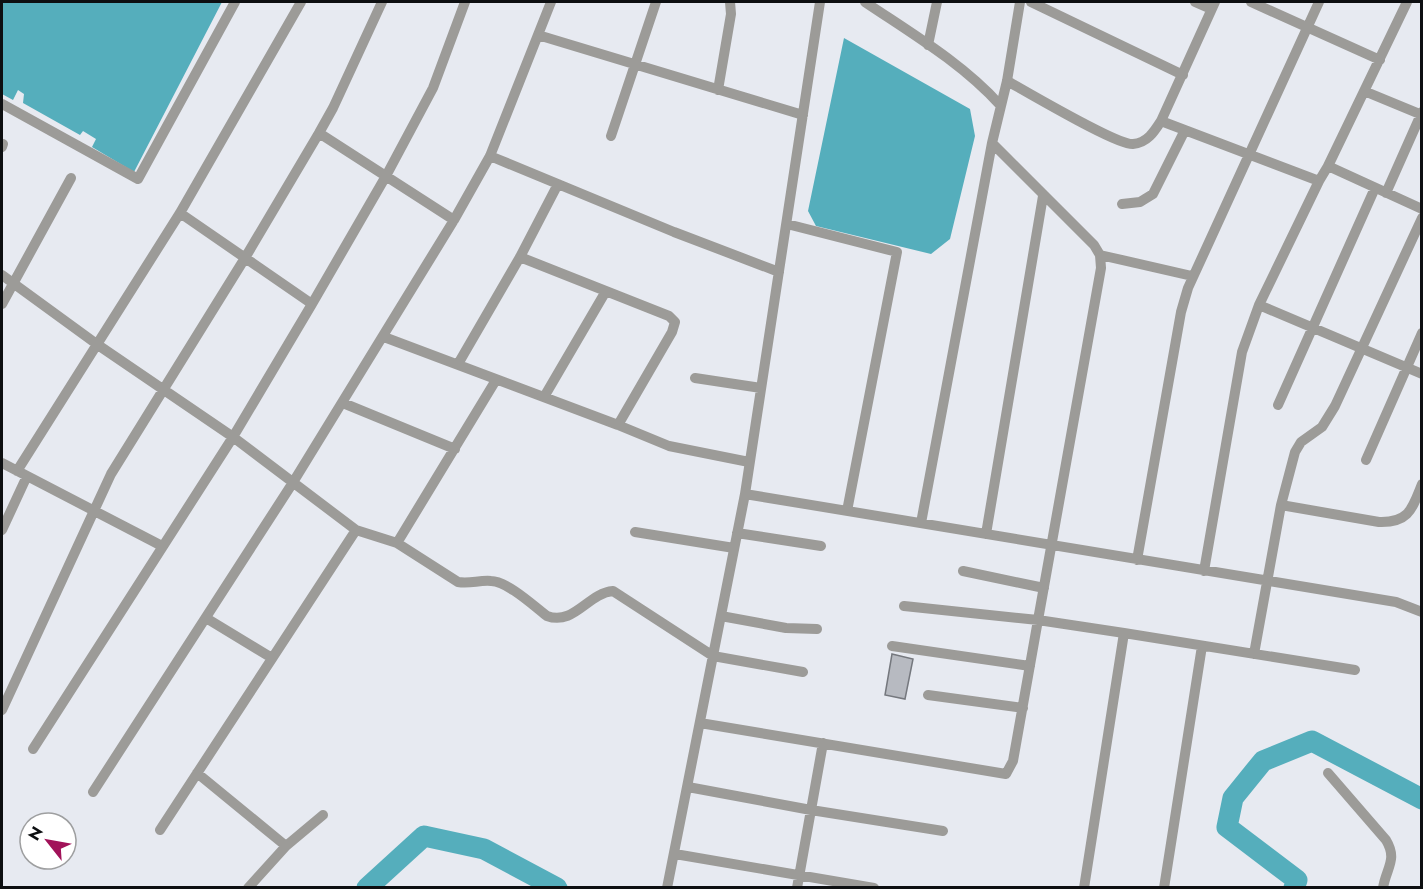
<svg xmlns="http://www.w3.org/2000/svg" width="1423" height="889" font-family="Jost,sans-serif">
<rect width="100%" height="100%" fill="#e7eaf1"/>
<path fill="#55aebc" d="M2 2H222L134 172 92 147 96 139 83 131 80 135 23 103 24 94 18 90 13 100 2 94V28L3 25 2 23Z
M844 38 970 109 975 136 950 239 931 254 816 226 808 211Z"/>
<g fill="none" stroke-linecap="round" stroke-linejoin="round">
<path stroke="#55aebc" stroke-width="21" d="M367 888 424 836 484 849 557 888
M1294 888 1297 880 1227 827 1233 798 1263 761 1312 741 1422 799"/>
</g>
<path fill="#b7bac1" stroke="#75787e" stroke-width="1.5" d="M892 654 913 659 905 699 885 695Z"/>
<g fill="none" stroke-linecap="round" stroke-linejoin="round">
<path stroke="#9c9b98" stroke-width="10" d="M820 2 745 494 1396 602 1422 612
M865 2C911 33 962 63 1000 105
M1031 2 1183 75
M1195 2 1211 9
M1215 2 1161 121 1319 181 1328 166 1422 209
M1251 2 1380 60
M538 35 803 115
M928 45 937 2
M1007 81C1028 92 1116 145 1133 144 1147 143 1154 132 1161 121
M718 90 731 14 730 2
M1364 91 1422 115
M2 104 138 179 235 2
M319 133 454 220
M611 136 656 2
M992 143 1094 245 1100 255 1101 268 1038 620 1124 633
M2 147 3 144
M490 156 674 232 779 272
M1328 166 1407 2
M1386 193 1422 112
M1122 204 1140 202 1153 194 1185 130
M180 213 312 304
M787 224 897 252 847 511
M1100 255 1192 276
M520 257 669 316 675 322 672 332 618 425
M2 275 98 345 233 437 356 530 397 543 458 582C470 584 479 580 491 581 507 581 534 606 547 616 574 626 588 593 613 591L713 656 803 672
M2 304 71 178
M1259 305 1422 374
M384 337 618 425 669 446 749 462
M458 364 520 257 558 184
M695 378 761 388
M544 397 606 291
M343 403 455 449
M1278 405 1375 188
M1366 460 1422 333
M2 463 162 546
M17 471 180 213 301 2
M1281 505 1379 522C1409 523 1412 509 1422 484
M921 523 992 143 1007 81 1020 2
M2 530 27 476
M635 532 734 548
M737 533 821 546
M986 534 1043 196
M397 543 496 380
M1137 560 1181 312 1188 288 1319 2
M963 571 1044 588
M1204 571 1242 352 1259 305 1319 181
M721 616 786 628 817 629
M206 618 272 658
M892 646 1030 666
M1254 654 1281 505 1295 452 1301 442 1322 427 1335 406 1422 218
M928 695 1023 708
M2 710 111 474 245 258 319 133 333 108 382 2
M700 723 1006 774 1013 761 1038 620 904 606
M33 749 233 437 312 304 386 176 433 88 465 2
M197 773 286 846
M1328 773 1386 840C1398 860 1386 868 1383 888
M688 787 811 810 943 831
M93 792 292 484 454 220 490 156 551 2
M160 830 356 530
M675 854 874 888
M248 888 286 846 323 815
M667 888 745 494
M797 888 823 743
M1084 888 1124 633 1355 670
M1164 888 1202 646"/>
</g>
<rect width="1423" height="889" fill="none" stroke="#0d0f11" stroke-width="6"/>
<g transform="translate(48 841) rotate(301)"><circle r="28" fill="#ffffff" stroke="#9e9fa0" stroke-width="1.5"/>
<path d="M0-4.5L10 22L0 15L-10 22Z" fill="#a11259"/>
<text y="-9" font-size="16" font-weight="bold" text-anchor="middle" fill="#0d0f11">N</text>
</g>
</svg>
